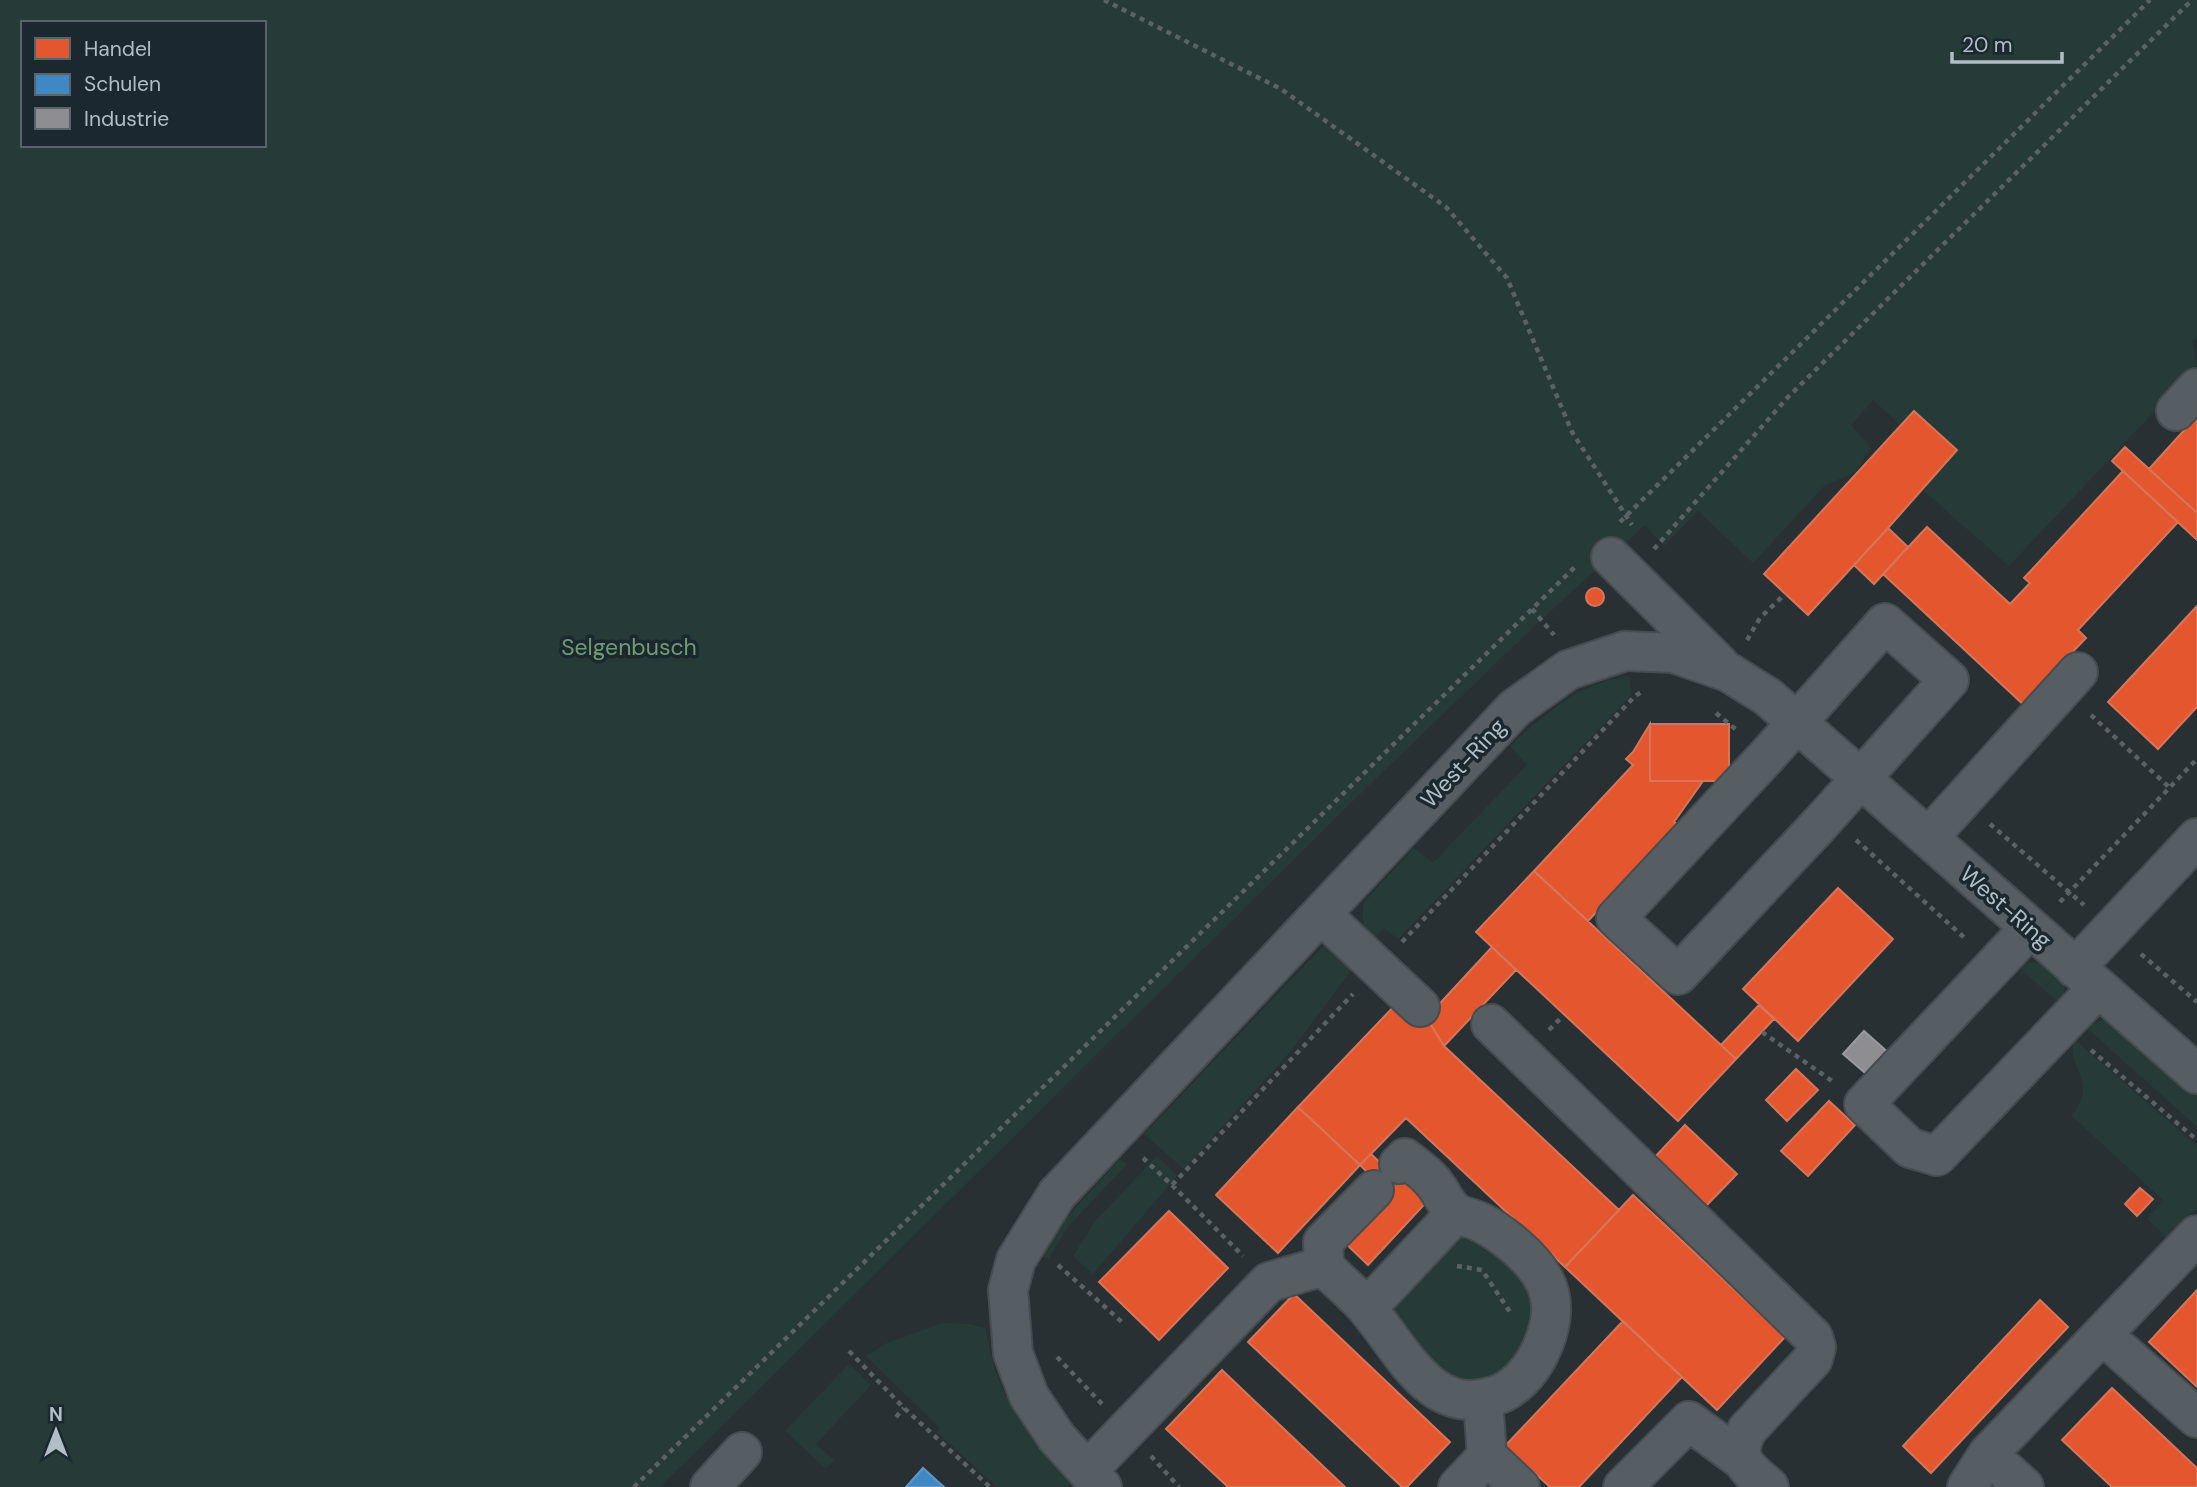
<svg xmlns="http://www.w3.org/2000/svg" width="2197" height="1487" font-family="'DM Sans',sans-serif">
<rect width="100%" height="100%" fill="#283034"/>
<path fill="#263b38" fill-rule="evenodd" d="M0 0H2197V336L2192 341 2197 366 2009 566 1924 491 1936 458 1873 400 1851 425 1871 448 1856 472 1825 485 1753 563 1698 511 1664 546 1645 525 1541 620 1360 794 660 1487H0ZM23 23H264V145H23Z
M1629 677 1631 695 1398 939 1384 928 1374 938C1362 929 1361 916 1364 902L1414 848 1433 863 1527 765 1510 746C1543 716 1582 680 1629 677Z
M1334 935 1353 966 1347 976 1290 1052 1184 1169 1144 1134Z
M2032 962 2047 964 2064 981V998L2060 1004 2020 968 2025 964Z
M2110 1019 2197 1094V1127L2087 1028 2096 1022Z
M2075 1040 2197 1146V1209L2166 1238 2147 1218 2164 1201 2072 1116C2077 1108 2083 1099 2083 1090 2084 1073 2066 1056 2075 1040Z
M1157 1156 1177 1176 1093 1274 1073 1256 1096 1220Z
M1120 1159 1127 1164 1068 1227 1049 1258 1042 1257C1061 1219 1092 1191 1120 1159Z
M1457 1221 1497 1242 1546 1310 1496 1385 1438 1381 1377 1306Z
M943 1323 969 1324 985 1328C989 1343 991 1360 997 1375 1012 1416 1043 1451 1071 1482L1067 1487H997L937 1432 940 1428 866 1356 887 1343Z
M849 1364 871 1385 816 1444 834 1460 826 1469 785 1431Z"/>
<path fill="#e4572e" stroke="#d5765c" stroke-width="2" d="M1914 411 1957 450 1888 528 1808 615 1764 574Z
M2197 416V513L2149 469Z
M2125 447 2197 513V540L2112 461Z
M2123 471 2178 522 2078 630 2086 638 2060 665 2027 708 1883 574 1927 527 2010 604 2030 583 2024 578Z
M1888 528 1908 547 1874 584 1854 565Z
M1586 597a9 9 0 1 1 18 0a9 9 0 1 1-18 0Z
M2197 606V707L2158 749 2108 702Z
M1650 724V781H1703L1674 822 1678 825 1588 921 1534 871 1633 765 1626 759 1633 752Z
M1650 724H1729V781H1650Z
M1534 871 1736 1059 1678 1121 1476 932Z
M1838 888 1893 939 1798 1041 1743 989Z
M1492 947 1516 970 1444 1046 1420 1007 1431 1013Z
M1398 1002 1420 1007 1444 1046 1619 1210 1565 1267 1406 1118 1360 1165 1298 1107Z
M1759 1005 1774 1019 1736 1059 1721 1045Z
M1796 1069 1818 1090 1787 1121 1766 1100Z
M1829 1101 1855 1125 1808 1176 1781 1151Z
M1298 1107 1360 1165 1278 1253 1216 1195Z
M1685 1125 1737 1174 1704 1208 1653 1159Z
M1371 1154 1396 1178 1435 1193 1368 1265 1341 1239 1386 1191 1360 1165Z
M2140 1188 2153 1199 2137 1216 2125 1204Z
M1633 1195 1785 1337 1717 1410 1565 1267Z
M1169 1211 1228 1268 1159 1340 1099 1282Z
M2197 1290V1387L2149 1342Z
M1294 1294 1450 1442 1407 1487H1402L1248 1342Z
M2040 1300 2068 1327 1931 1473 1903 1446Z
M1623 1321 1682 1377 1579 1487H1550L1505 1446Z
M1222 1370 1345 1487H1228L1166 1429Z
M2112 1388 2197 1468V1487H2112L2062 1440Z"/>
<path fill="#3f88c5" stroke="#6298c5" stroke-width="2" d="M923 1468 944 1487H906Z"/>
<path fill="#8d8d92" stroke="#989ca2" stroke-width="2" d="M1864 1031 1890 1054 1870 1077 1843 1054Z"/>
<g fill="none" stroke-linecap="round" stroke-linejoin="round">
<g stroke="#464c4f" stroke-width="42">
<path id="minor" d="M2176 411 2197 388
M1611 557 1719 664
M1885 623 1949 680 1819 825 1678 975 1616 918 1767 756Z
M1928 838 2078 672
M1321 914 1420 1007
M2030 928 1864 1104 1910 1148 1937 1156 2098 988
M2075 968 2197 838
M1491 1024 1813 1337 1816 1347 1813 1359 1747 1430C1732 1460 1748 1469 1769 1487
M1374 1190 1323 1242 1324 1266C1338 1282 1356 1294 1369 1311 1403 1351 1431 1417 1494 1396 1514 1390 1530 1372 1539 1354 1551 1330 1557 1302 1543 1278 1532 1257 1501 1232 1480 1222 1472 1218 1462 1217 1455 1212 1445 1204 1441 1191 1433 1182 1426 1173 1414 1165 1405 1158L1399 1164
M1367 1308 1456 1213
M2103 1335 2197 1418
M1483 1400 1487 1456 1520 1487
M1988 1454 2024 1487
M1087 1471 1269 1282 1324 1266
M710 1487 742 1452
M1102 1487 1057 1438 1029 1396 1013 1353 1008 1290 1016 1260 1057 1194 1515 708 1568 670 1625 651 1673 653 1728 672 1768 697 2197 1074
M1458 1487 1487 1456
M1623 1487 1689 1421 1742 1460
M1967 1487 1988 1454 2197 1235"/>
</g>
<path stroke="#5b6266" stroke-width="4.5" stroke-dasharray="5 5" stroke-linecap="butt" d="M1104 0 1281 89 1446 207 1507 278 1572 432 1632 525
M1620 522 2150 0
M1654 549 1788 397 2192 0
M1532 609 1554 635
M1747 640 1760 618 1785 594
M1716 713 1739 732
M2091 715 2170 788
M1990 824 2084 905
M1856 840 1967 940
M2060 902 2197 759
M1402 942 1635 696 1643 691
M2141 954 2197 1002
M1549 1030 1560 1019
M1762 1032 1835 1083
M2091 1050 2197 1140
M1143 1158 1172 1185 1353 994
M1172 1185 1243 1256
M1058 1265 1123 1323
M1457 1266 1482 1270 1512 1315
M849 1351 904 1408 990 1487
M1057 1357 1102 1404
M896 1417 904 1408
M1151 1456 1179 1487
M634 1487 1577 565"/>
<use href="#minor" stroke="#575e63" stroke-width="38"/>
</g>
<g text-anchor="middle" dominant-baseline="central" stroke-width="7" stroke-linejoin="round" paint-order="stroke">
<g font-size="23" fill="#709b71" stroke="#1c282f">
<text x="629" y="647">Selgenbusch</text>
</g>
<g font-size="23" fill="#b2bec6" stroke="#1c282f">
<text transform="translate(1463 763) rotate(-47)">West-Ring</text>
<text transform="translate(2006 907) rotate(41)">West-Ring</text>
</g>
</g>
<rect x="21" y="21" width="245" height="126" fill="#1c282f" stroke="#58646b" stroke-width="2"/>
<rect x="35" y="38" width="35" height="21" fill="#e4572e" stroke="#58646b" stroke-width="2"/>
<text x="84" y="56" font-size="21" fill="#b2bec6">Handel</text>
<rect x="35" y="74" width="35" height="21" fill="#3f88c5" stroke="#58646b" stroke-width="2"/>
<text x="84" y="91" font-size="21" fill="#b2bec6">Schulen</text>
<rect x="35" y="108" width="35" height="21" fill="#8d8d92" stroke="#58646b" stroke-width="2"/>
<text x="84" y="126" font-size="21" fill="#b2bec6">Industrie</text>
<g transform="translate(56 1431)" stroke="#1c282f" stroke-width="5" paint-order="stroke">
<path d="M0-5L12 26L0 18L-12 26Z" fill="#b2bec6"/>
<text y="-10" font-size="19" font-weight="bold" text-anchor="middle" fill="#b2bec6">N</text>
</g>
<path d="M1952 52v10h110v-10" fill="none" stroke="#b2bec6" stroke-width="3.5"/>
<text x="1962" y="52" font-size="21" fill="#b2bec6" stroke="#1c282f" stroke-width="5" paint-order="stroke">20 m</text>
</svg>
